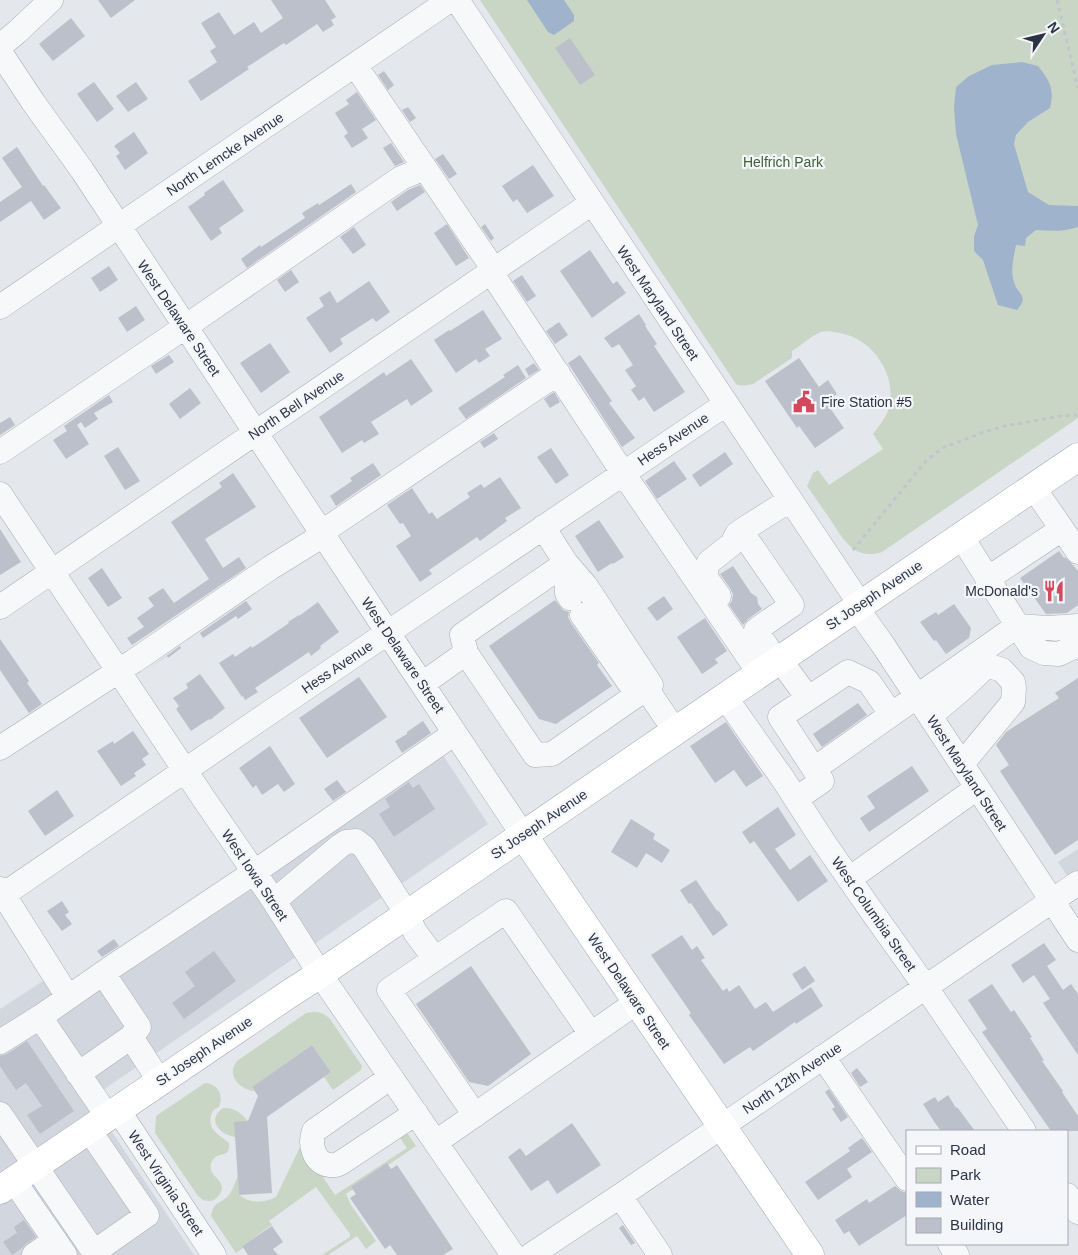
<svg xmlns="http://www.w3.org/2000/svg" width="1078" height="1255" font-family="Helvetica,sans-serif">
<rect width="100%" height="100%" fill="#e4e7ec"/>
<path fill="#d2d6de" d="M433 740 488 824 90 1099 194 1255H0V1009L46 979 58 995Z
M1078 849V892L1058 862Z"/>
<path fill="#c9d6c5" d="M480 0H1078V418L882 552C854 561 843 539 830 519 822 508 815 497 807 486L813 473 818 470 829 485 883 449 873 434C879 426 889 414 890 404 895 373 873 341 844 334 836 332 828 330 821 332 814 334 799 347 792 351V358L753 384C747 385 741 387 736 384Z
M313 1012C321 1012 325 1014 330 1019L362 1066 361 1070 333 1090 324 1077 331 1072 312 1045 252 1087 254 1091C239 1089 226 1075 237 1061L306 1013Z
M205 1083C218 1084 224 1095 219 1107 214 1109 212 1111 211 1116 207 1130 221 1136 229 1143 231 1161 215 1149 211 1164 207 1177 230 1181 219 1195 216 1199 213 1201 209 1201 204 1201 201 1199 198 1196L155 1133 156 1116Z
M223 1108C234 1107 241 1113 248 1121L235 1137C220 1135 206 1120 223 1108Z
M405 1130 416 1146 346 1194 351 1205 376 1241 366 1249 357 1236 328 1255H322L350 1237V1234L316 1187 269 1221 272 1225 242 1246 243 1248 236 1253 211 1216C214 1200 220 1205 229 1195 233 1190 235 1182 238 1176L239 1195C252 1204 263 1203 276 1197L301 1145 335 1195 407 1148 398 1135Z"/>
<path fill="#9fb4cc" d="M527 0H564L574 15V21L554 35 548 32Z
M1022 62 1038 66C1049 80 1055 88 1050 108L1028 122 1016 135 1014 144 1028 192 1049 205 1078 206V227C1064 232 1050 231 1036 230L1026 238 1025 246 1016 245C1014 256 1010 270 1014 282 1017 294 1030 295 1017 310L998 305 983 260 974 251V236L978 225 956 134 954 107 956 87 969 76 992 65Z"/>
<path fill="#bbc0ca" d="M98 0H135L111 18Z
M271 0H325L336 17 331 20 334 25 323 32 317 24 286 45 284 43 247 67 249 69 201 101 188 81 217 62 210 51 216 47 201 23 219 12 234 35 254 22 261 33 283 18Z
M71 18 85 36 53 61 39 44Z
M570 38 595 75 580 85 555 48Z
M384 71 394 85 388 90 378 75Z
M94 82 114 109 97 122 77 94Z
M136 82 148 99 128 112 116 96Z
M357 92 376 120 362 129 368 138 352 148 344 136 348 133 335 113 349 104 346 100Z
M408 107 416 118 410 122 402 110Z
M134 132 148 153 125 170 116 156 120 153 114 146Z
M391 143 404 162 395 166 383 148Z
M17 147 43 186 44 185 61 208 44 220 31 201 0 222V202L22 187 2 158Z
M443 154 457 174 449 179 435 159Z
M533 165 554 196 527 213 517 199 513 202 502 186Z
M223 180 244 211 219 228 222 233 211 241 188 207 205 195 204 193Z
M351 184 356 192 247 268 241 259 260 245 261 247 305 218 302 213 318 203 319 205Z
M420 185 425 192 397 211 391 202 408 190Z
M447 224 469 258 456 266 434 233Z
M485 224 494 238 491 241 481 227Z
M354 227 366 245 353 254 340 237Z
M590 250 613 284 617 281 626 293 592 318 560 271Z
M109 266 118 280 100 292 91 278Z
M291 270 299 282 285 292 277 280Z
M522 275 536 296 527 302 513 281Z
M369 281 390 312 376 322 373 318 340 339 343 344 330 353 306 318 324 306 319 298 330 291 337 303Z
M136 306 145 320 127 332 118 318Z
M483 310 502 339 485 349 490 356 479 363 476 359 456 373 434 340 449 330 450 331Z
M639 314 646 325 645 326 657 344 654 346 685 392 654 412 644 397 639 401 631 390 636 386 625 370 633 365 619 344 612 348 604 338Z
M559 322 568 335 555 344 546 331Z
M270 343 290 372 261 393 240 363Z
M169 355 174 362 156 374 151 366Z
M580 355 612 401 609 403 635 438 622 447 568 363Z
M799 358 819 387 828 380 837 394 828 400 830 403 828 405 844 428 815 448 799 426 797 428 765 381Z
M411 359 433 391 411 406 407 399 371 422 379 434 364 443 362 440 342 453 319 417 384 372 386 376Z
M534 363 539 370 529 376 525 369Z
M518 365 526 378 466 419 458 408 505 377 503 375Z
M190 388 201 403 180 419 169 404Z
M554 392 560 402 550 408 544 399Z
M109 395 113 402 94 413 98 419 85 428 81 422 77 425 89 444 66 459 53 440 67 431 64 426Z
M10 417 15 425 0 435V423Z
M494 433 498 439 484 448 480 442Z
M118 447 140 481 125 490 104 456Z
M551 448 569 475 556 484 537 457Z
M725 452 733 464 700 487 692 475Z
M674 461 687 479 657 499 645 481Z
M373 463 381 475 336 506 330 496 352 481 350 478Z
M233 473 256 507 205 539 223 568 239 557 246 568 132 645 127 638 144 627 137 618 154 606 148 598 163 588 174 603 209 579 171 522 222 487 219 483Z
M500 477 521 508 505 518 507 521 480 541 477 537 429 570 432 574 420 582 396 546 411 536 403 523 400 524 387 505 412 488 429 514 432 512 437 519 470 497 467 493 481 484 484 488Z
M599 520 624 557 613 564 612 563 598 572 575 536Z
M0 529 21 562 0 575Z
M1059 551 1064 558 1065 557 1073 565 1078 571V605L1067 613 1046 614 1020 578Z
M733 566 751 593 757 597 758 604 762 609 748 619 743 625 729 605 732 601 733 594 730 588 720 574Z
M102 568 122 598 108 607 88 578Z
M664 596 673 609 657 621 647 608Z
M555 600 563 610 569 612 568 617 571 623 599 663 597 665 612 686 556 724 539 719 489 646Z
M246 601 252 609 238 619 236 616 203 638 200 633Z
M318 602 339 632 320 646 321 648 311 656 309 652 255 688 258 692 245 700 243 696 242 697 219 663 233 654 235 657 251 646 252 648 289 623 288 622 299 615V616Z
M954 604 971 628 969 638 946 654 936 640 934 641 920 622 936 612 938 615Z
M705 618 727 651 715 659 718 663 702 674 677 637Z
M0 639 29 681 27 683 42 704 29 713 0 670Z
M180 646 181 648 168 658 167 656 148 669Z
M200 674 225 708 210 720 209 719 191 731 176 709 179 706 173 698 188 688 186 684Z
M359 677 387 717 327 758 299 718Z
M1078 678V840L1055 855 1000 771 1009 765 996 745 1006 732 1059 698 1055 693Z
M858 703 867 715 822 747 813 734Z
M423 721 431 733 402 753 395 741 407 734V732Z
M726 722 763 776 746 787 734 770 715 783 690 746Z
M133 731 149 754 142 759 146 765 134 773 136 776 121 786 97 751 113 741 114 744Z
M270 746 295 784 284 792 278 784 262 795 256 785 253 788 239 768Z
M912 766 929 791 869 832 860 818 875 808 867 796Z
M337 780 346 792 333 801 324 789Z
M409 782 413 788 419 784 435 809 394 837 379 814 390 807 385 799Z
M57 790 74 816 45 836 28 811Z
M778 807 796 835 775 849 790 870 810 855 828 881 798 902 754 841 750 844 742 832Z
M631 819 655 834 653 839 670 850 662 863 646 853 637 868 611 852Z
M696 880 717 911 718 910 728 925 713 936 691 903 689 904 680 890Z
M62 901 69 912 65 915 72 924 62 931 47 911Z
M682 935 692 950 697 946 705 958 701 960 723 991 727 988 729 992 739 985 755 1009 766 1002 773 1012 811 987 823 1006 796 1024 795 1022 753 1051 750 1047 724 1064 689 1015 691 1013 651 955Z
M114 939 119 946 102 957 97 951Z
M1044 943 1056 960 1047 966 1063 990 1071 984 1078 994V1055L1043 1003 1050 999 1034 975 1023 983 1011 965Z
M214 951 236 981 184 1019 172 1003 195 986 185 972Z
M471 966 531 1054 488 1086 469 1082 416 1004Z
M805 966 815 981 802 990 792 974Z
M992 984 1011 1012 1014 1010 1032 1037 1030 1038 1044 1060 1042 1061 1063 1091 1062 1092 1078 1116V1131H1051L982 1032 987 1029 968 1000Z
M27 1041 74 1111 40 1134 27 1115 42 1106 26 1083 16 1090 0 1066V1056L7 1054Z
M312 1045 331 1072 267 1117 272 1193 239 1195 234 1122 248 1121 258 1096 252 1087Z
M857 1068 868 1082 860 1087 851 1073Z
M829 1089 848 1117 841 1122 832 1109 835 1107 825 1092Z
M948 1095 956 1108 957 1107 975 1131H941L935 1123 923 1104 935 1097 938 1102Z
M572 1123 601 1165 557 1194 548 1180 531 1191 508 1157 520 1148 526 1156Z
M862 1138 872 1152 847 1169 852 1177 818 1200 805 1182 850 1151 848 1148Z
M387 1163 391 1169 397 1165 453 1249 443 1255H397L390 1245 385 1249 350 1198 356 1194 351 1187Z
M895 1186 901 1191 907 1193V1215L859 1246 849 1231 844 1234 835 1220 867 1199 869 1203Z
M24 1220 36 1237 26 1244 22 1248 12 1255 3 1242 17 1233 14 1227Z
M623 1225 635 1243 631 1245 619 1228Z
M272 1226 283 1242 273 1249 278 1255H248L242 1246Z"/>
<g fill="none" stroke-linecap="round" stroke-linejoin="round">
<g stroke="#a9aeb7" stroke-width="25">
<path id="minor" d="M457 0 860 604
M0 46 17 32 51 0
M0 52 33 102 82 170 388 633 523 835
M355 65 494 270
M491 272 623 473 760 674
M0 307 450 0
M0 452 185 327 401 178 425 168
M1033 487 1078 552
M0 494 204 799 274 901 320 974 513 1255
M543 527 566 563 586 586 651 685 552 754 535 755 466 653 462 635 566 563
M961 536 1031 647 1044 653 1059 654 1078 645
M566 563 567 593 570 598
M987 579 1062 529
M719 596 706 578V569L709 562 732 544 737 534
M0 607 592 203
M856 607 883 645 1078 940
M582 615 637 694
M780 660 808 698
M777 662 756 630 792 605 741 531 790 500
M422 684 466 653
M646 688 675 731
M725 697 783 779 823 841 868 906 925 986 1024 1131
M891 714 869 682 848 672 780 717 814 769 1017 626 1048 628 1078 626
M930 716 962 689 983 669 990 666 1002 670 1013 682 1014 688 1013 702 962 764
M0 748 134 661 270 568 312 542 322 532 558 373
M796 799 822 781 814 769
M849 879 977 788
M0 889 68 997
M0 897 266 715 726 404
M274 901 340 846 346 842 356 841 364 847 407 914 415 932 435 959
M103 973 139 1027 131 1037
M40 1017 108 1117
M0 1042 40 1017 109 969 253 873 455 733
M823 1057 907 1179
M78 1074 131 1037 160 1082
M391 1077 314 1131C309 1144 314 1164 330 1165 334 1166 339 1164 342 1162L416 1113
M118 1110 214 1255
M0 1114 94 1252 147 1215 89 1130
M475 1115 389 990 506 911 591 1034
M436 1142 637 1002
M14 1181 65 1255
M1067 1195 1078 1212
M620 1196 660 1255
M950 1244 957 1255
M34 1255 55 1240
M531 1255 620 1196 1078 883"/>
</g>
<g stroke="#a3abb8" stroke-width="29">
<path id="major" d="M523 835 810 1255
M0 1190 289 994 320 974 725 697 1078 457"/>
</g>
<path stroke="#c2c5cb" stroke-width="3" stroke-dasharray="4 4" stroke-linecap="butt" d="M1057 0 1078 88
M853 550 926 461 942 448 984 432 1005 426 1061 416 1078 415"/>
<use href="#minor" stroke="#f7f8fa" stroke-width="24"/>
<use href="#major" stroke="#fff" stroke-width="28"/>
</g>
<defs>
<g id="civic-bare" transform="scale(1.725)"><path d="M-.6-6.5H3V-4.5H.6V-3L4-1V1h2V6H-6V1h2V-1L-.6-3ZM-1.2 2.5V6h2.4V2.5Z" fill="#d1495b" stroke="#f4f6f9" stroke-width="2.5" paint-order="stroke"/></g>
<g id="restaurant-bare" transform="scale(1.725)"><path d="M-5-6h1v4h1v-4h1v4h1v-4h1v5L-1.5 .5V6h-2V.5L-5-1ZM5-6V6H3V1.5H1.5Q1.5-4 5-6Z" fill="#d1495b" stroke="#f4f6f9" stroke-width="2.5" paint-order="stroke"/></g>
</defs>
<g fill-rule="evenodd">
<use href="#civic-bare" x="804" y="402"/>
<use href="#restaurant-bare" x="1054" y="591"/>
</g>
<g text-anchor="middle" dominant-baseline="central" stroke-width="4.5" stroke-linejoin="round" paint-order="stroke">
<g font-size="14" fill="#2b3445" stroke="#f4f6f9">
<text transform="translate(225 154) rotate(-34)">North Lemcke Avenue</text>
<text transform="translate(658 303) rotate(56)">West Maryland Street</text>
<text transform="translate(179 318) rotate(56)">West Delaware Street</text>
<text transform="translate(296 405) rotate(-34)">North Bell Avenue</text>
<text transform="translate(673 439) rotate(-34)">Hess Avenue</text>
<text transform="translate(874 595) rotate(-34)">St Joseph Avenue</text>
<text transform="translate(403 655) rotate(56)">West Delaware Street</text>
<text transform="translate(337 667) rotate(-34)">Hess Avenue</text>
<text transform="translate(967 773) rotate(57)">West Maryland Street</text>
<text transform="translate(539 824) rotate(-34)">St Joseph Avenue</text>
<text transform="translate(255 875) rotate(56)">West Iowa Street</text>
<text transform="translate(874 914) rotate(55)">West Columbia Street</text>
<text transform="translate(629 991) rotate(56)">West Delaware Street</text>
<text transform="translate(204 1051) rotate(-34)">St Joseph Avenue</text>
<text transform="translate(792 1078) rotate(-34)">North 12th Avenue</text>
<text transform="translate(166 1183) rotate(56)">West Virginia Street</text>
</g>
<g font-size="14" fill="#3f6138" stroke="#f4f6f9">
<text x="783" y="162">Helfrich Park</text>
</g>
<g font-size="14" fill="#2b3445" stroke="#f4f6f9" text-anchor="start">
<text x="821" y="402">Fire Station #5</text>
<text x="1038" y="591" text-anchor="end">McDonald's</text>
</g>
</g>
<rect x="906" y="1130" width="162" height="115" fill="#f4f6f9" stroke="#a4a8b1"/>
<rect x="916" y="1146" width="25" height="8" fill="#ffffff" stroke="#a4a8b1"/>
<text x="950" y="1155" font-size="15" fill="#2b3445">Road</text>
<rect x="916" y="1168" width="25" height="15" fill="#c9d6c5" stroke="#a4a8b1"/>
<text x="950" y="1180" font-size="15" fill="#2b3445">Park</text>
<rect x="916" y="1192" width="25" height="15" fill="#9fb4cc" stroke="#a4a8b1"/>
<text x="950" y="1205" font-size="15" fill="#2b3445">Water</text>
<rect x="916" y="1218" width="25" height="15" fill="#bbc0ca" stroke="#a4a8b1"/>
<text x="950" y="1230" font-size="15" fill="#2b3445">Building</text>
<g transform="translate(1043 35) rotate(55)" stroke="#f4f6f9" stroke-width="4" paint-order="stroke">
<path d="M0-4L9 19L0 12L-9 19Z" fill="#2b3445"/>
<text y="-8" font-size="14" font-weight="bold" text-anchor="middle" fill="#2b3445">N</text>
</g>
</svg>
